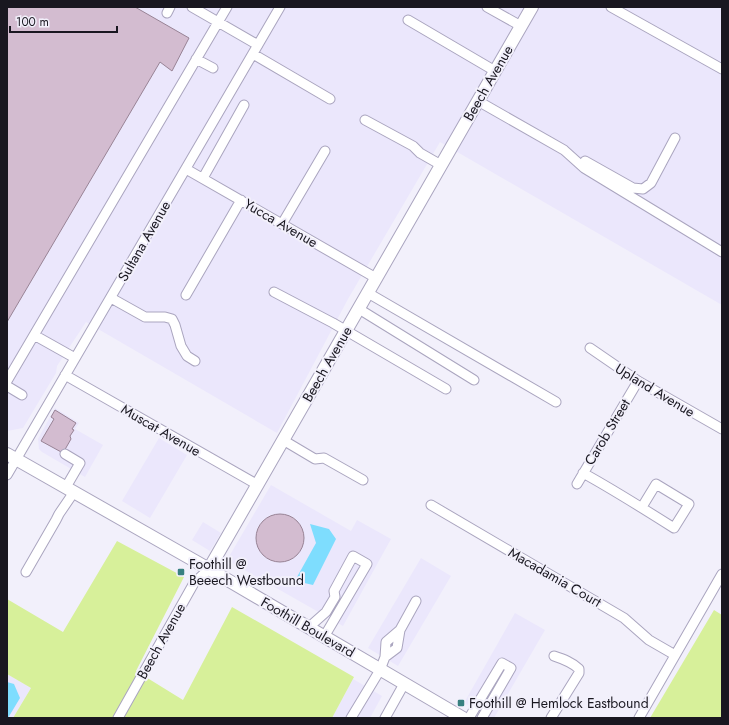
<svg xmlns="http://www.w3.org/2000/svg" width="729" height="725" font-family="Jost,sans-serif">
<rect width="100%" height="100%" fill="#f2f0fb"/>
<path fill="#ebe7fc" d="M7 7H722V305L440 142 348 299 277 433 86 322 57 366 56 373 23 428 7 431Z
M55 408 79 423 75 429 103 445 85 477 42 452 39 449 38 439Z
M159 438 187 455 150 518 122 501Z
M271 485 351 531 357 520 391 539 343 626 227 560Z
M203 522 221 533 210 551 192 540Z
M421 558 451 576 398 666 368 648Z
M515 613 545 630 494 718H491L464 703Z
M7 674 31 688 13 718H7Z
M353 679 382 696 370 718H332Z"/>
<path fill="#d7f09a" d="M117 541 184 577 136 671 183 700 232 607 354 677 332 718H13L31 688 7 674V599L63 632Z
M714 610 722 615V718H650Z"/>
<path fill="#7eddfe" d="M310 524 329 529 336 539 313 585 300 582 297 577 316 543Z
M7 682 14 684 20 698 8 718Z"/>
<path fill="#d3bcd0" stroke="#988395" d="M7 7H135L189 38 172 71 160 62 7 322Z
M55 410 76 423 72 429 74 430 70 436 71 439 63 453 41 441 54 419 51 417Z
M256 538a24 24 0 1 1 48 0a24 24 0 1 1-48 0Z"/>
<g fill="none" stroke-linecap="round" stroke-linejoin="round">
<g stroke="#aaa5bf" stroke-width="11">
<path id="minor" d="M192 7 258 45
M487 7 521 26
M611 7 722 69
M167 13 170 7
M408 20 495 71
M253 54 330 99
M196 59 213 68
M478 101 564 150 584 168 722 252
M365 120 413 146 420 153 441 165
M585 161 633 188 643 189 651 183 675 138
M186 169 376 278
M203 178 244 105
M282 224 325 151
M274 292 333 323 446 389
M368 293 556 402
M186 295 241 200
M111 298 145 317H165L172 319 175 325 181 346 187 356 195 361
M359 309 474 380
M34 335 75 358
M590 348 638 381 722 429
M65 375 258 485
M7 381 227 7
M7 386 22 395
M283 440 315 459 324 458 363 480
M65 454 80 463 66 487
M583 473C614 490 644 509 674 528L689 504 656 484 642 507
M7 475 280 7
M577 484 638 381
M431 505 624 618 649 640 675 655
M26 572 56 520 59 514 74 492
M308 628 326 612 335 597 334 591 353 556 367 564 324 637
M385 657 397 648 400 630 416 601
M118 718 194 583 209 569
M351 718 380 670 385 657 386 642 400 630
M385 718 404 684
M469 718 502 663 511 668 482 718
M551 718 579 673V669C572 662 563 659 554 656
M639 718 722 574"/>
</g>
<g stroke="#aaa5bf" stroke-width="14">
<path id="major" d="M7 454 209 569 463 718
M209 569 532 7"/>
</g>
<use href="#minor" stroke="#fff" stroke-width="9"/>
<use href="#major" stroke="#fff" stroke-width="12"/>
</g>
<g fill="#388080" stroke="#f2f0fb" stroke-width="1.5">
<rect x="177" y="568" width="8" height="8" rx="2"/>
<rect x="457" y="699" width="8" height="8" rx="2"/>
</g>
<g text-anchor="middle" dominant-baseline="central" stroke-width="4" stroke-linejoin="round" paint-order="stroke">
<g font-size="14" fill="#191720" stroke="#f2f0fb">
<text transform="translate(488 83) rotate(-60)">Beech Avenue</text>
<text transform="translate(281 223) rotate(30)">Yucca Avenue</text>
<text transform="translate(144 241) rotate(-60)">Sultana Avenue</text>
<text transform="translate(327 364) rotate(-60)">Beech Avenue</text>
<text transform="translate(655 390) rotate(31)">Upland Avenue</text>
<text transform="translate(161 430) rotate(30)">Muscat Avenue</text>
<text transform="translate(607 432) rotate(-59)">Carob Street</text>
<text transform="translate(555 577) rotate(30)">Macadamia Court</text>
<text transform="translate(308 627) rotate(30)">Foothill Boulevard</text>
<text transform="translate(161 641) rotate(-61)">Beech Avenue</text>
</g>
<g font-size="14" fill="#191720" stroke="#f2f0fb" text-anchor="start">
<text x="189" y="564">Foothill @<tspan x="189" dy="16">Beeech Westbound</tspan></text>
<text x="469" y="703">Foothill @ Hemlock Eastbound</text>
</g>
</g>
<rect width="729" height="725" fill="none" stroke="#191720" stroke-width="16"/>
<path d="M10 26v6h107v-6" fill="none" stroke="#191720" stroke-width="2"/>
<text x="16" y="26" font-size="12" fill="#191720" stroke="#f2f0fb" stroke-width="3" paint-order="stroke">100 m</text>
</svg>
